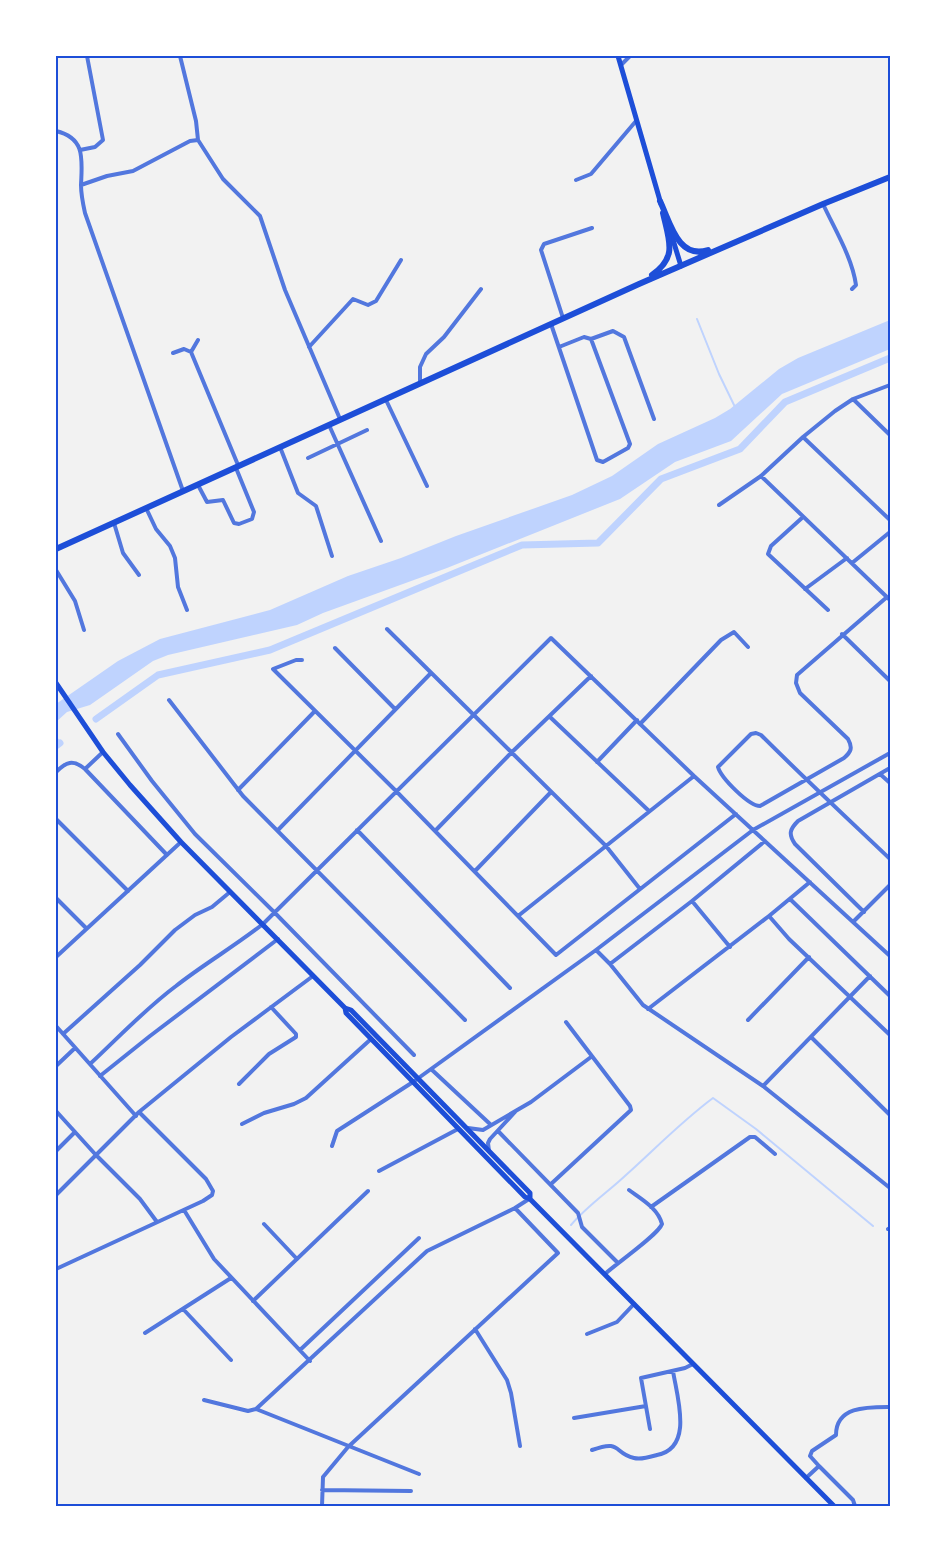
<svg xmlns="http://www.w3.org/2000/svg" width="946" height="1562" font-family="Georgia,serif">
<rect width="100%" height="100%" fill="#f2f2f2"/>
<path fill="#bfd3fe" d="M890 320V349L782 394 731 441 675 462 620 499 447 568 323 613 297 625 168 655 153 661 90 705 67 712 56 722V704L118 661 160 639 270 610 348 576 401 558 456 536 572 495 612 476 658 444 715 418 730 409 779 369 798 358Z"/>
<g fill="none" stroke-linecap="round" stroke-linejoin="round">
<path stroke="#bfd3fe" stroke-width="2" d="M697 319 719 374 735 407
M56 737 60 743
M571 1225C587 1206 608 1192 626 1175 655 1149 682 1121 713 1098L756 1129 873 1226"/>
<path stroke="#bfd3fe" stroke-width="7" d="M96 719 158 675 270 650 522 545 598 543 661 479 740 449 785 402 890 358
M56 746 60 743"/>
<path stroke="#5277de" stroke-width="4" d="M180 56 196 121 198 140 223 179 260 216 285 290 340 419
M621 65 630 56
M56 131C86 138 82 160 81 185 81 195 83 204 85 213L183 491
M80 150 95 147 103 140 87 56
M576 180 591 174 636 121
M81 185 107 176 133 171 190 141 198 140
M823 204C835 230 852 257 856 285L852 289
M563 318 541 250 544 244 592 228
M551 324 597 460 603 462 628 448 630 444 591 339 584 337 559 347
M591 339 613 331 624 337 654 419
M198 340 191 352 238 465
M309 347 353 299 368 305 376 301 401 260
M173 353 184 349 191 352
M420 383V367L426 354 444 337 481 289
M853 399 890 435
M386 400 427 486
M329 425 381 541
M803 437 890 520
M280 447 298 493 316 506 332 556
M308 458 367 430
M761 476 890 600
M198 485 207 502 223 500 234 523 239 524 252 519 254 512 236 468
M719 505 761 476 803 437 835 411 853 399 890 385
M146 508 156 529 170 546 175 558 178 587 187 610
M803 517 771 546 768 554 828 610
M114 523 123 553 139 575
M852 563 890 532
M56 570 75 601 84 630
M805 589 847 558
M887 597 797 675 796 683 800 693 848 739C853 748 851 752 844 758L760 806C749 806 721 778 718 767L751 734 756 733 761 735C803 777 847 818 890 859
M387 629 606 846 640 889
M842 634 890 681
M335 648 395 709
M302 660H296L273 669 396 791 556 955 736 814
M169 700 243 796 465 1020
M550 717 649 811
M640 724 721 640 734 632 748 647
M118 734 152 781 195 834 275 913 414 1055
M597 762 637 720
M85 769 167 855
M56 772C66 762 73 759 85 769L103 752
M880 774 890 783
M238 790 315 711
M56 819 128 891
M278 830 431 673
M357 830 510 988
M435 831 511 753 591 676
M475 871 551 792
M56 898 86 928
M790 899 890 996
M692 901 730 947
M864 912 795 844C788 834 790 829 798 821L890 768
M518 916 694 776
M769 916 789 939 890 1035
M853 922 890 885
M596 950 610 964 643 1005 763 1086 890 1188
M56 957 181 842
M610 964 692 901 765 841
M648 1009 769 916 810 882
M748 1020 809 957
M56 1026 136 1116
M63 1034 140 965 175 930 195 915 212 907 230 892
M811 1037 890 1115
M90 1064C118 1038 145 1009 176 986 204 964 235 946 263 924L551 638 694 776 890 956
M56 1066 75 1048
M431 1069 490 1124
M100 1076 150 1036 278 939
M239 1084 269 1054 296 1037V1034L271 1007
M763 1086 870 976
M56 1111 95 1154 140 1199 157 1222
M242 1124 264 1113 294 1104 306 1098 371 1039
M468 1128 483 1130 531 1102 591 1057
M498 1131 578 1213 582 1227 617 1262
M332 1146 337 1131 413 1082 596 950 753 830 890 753
M56 1151 75 1132
M489 1151 488 1143 490 1139 515 1112
M379 1171 458 1129
M551 1184 631 1110 630 1106 566 1022
M56 1195 139 1112 231 1037 313 976
M651 1207 750 1137H755L775 1154
M184 1210 214 1259 310 1361
M264 1224 297 1259
M888 1229 890 1228
M56 1269 203 1201 212 1195 213 1191 206 1179 139 1112
M605 1274C617 1263 658 1235 662 1224 658 1208 641 1199 629 1190
M253 1301 368 1191
M183 1309 231 1360
M475 1329 507 1380 511 1393 520 1446
M145 1333 231 1278
M587 1334 617 1322 634 1304
M300 1350 419 1238
M204 1400 248 1411 256 1409 427 1251 515 1208 529 1199
M256 1409 419 1474
M574 1418 646 1406
M650 1429 641 1378 685 1368 693 1364
M592 1450C622 1439 613 1453 634 1458 641 1460 650 1457 657 1455 694 1448 677 1397 673 1371
M819 1466 810 1456 812 1451 836 1435C836 1406 868 1407 890 1407
M806 1478 819 1466 853 1500 855 1506
M322 1490 411 1491
M322 1506 323 1477 348 1447 558 1253 515 1208
M877 1506H890"/>
<path stroke="#1d4ed8" stroke-width="5" d="M618 56 661 204
M670 230 681 266
M56 683 103 752 130 785 181 842 345 1008 346 1013 525 1197 530 1199 834 1506
M345 1008 351 1010 530 1193V1199"/>
<path stroke="#1d4ed8" stroke-width="6" d="M660 201C670 222 678 260 708 250
M652 275C678 257 669 240 663 213
M56 549 639 284 823 204 890 177"/>
</g>
<rect width="946" height="1562" fill="none" stroke="#ffffff" stroke-width="114"/>
<rect x="57" y="57" width="832" height="1448" fill="none" stroke="#1d4ed8" stroke-width="2"/>
</svg>
